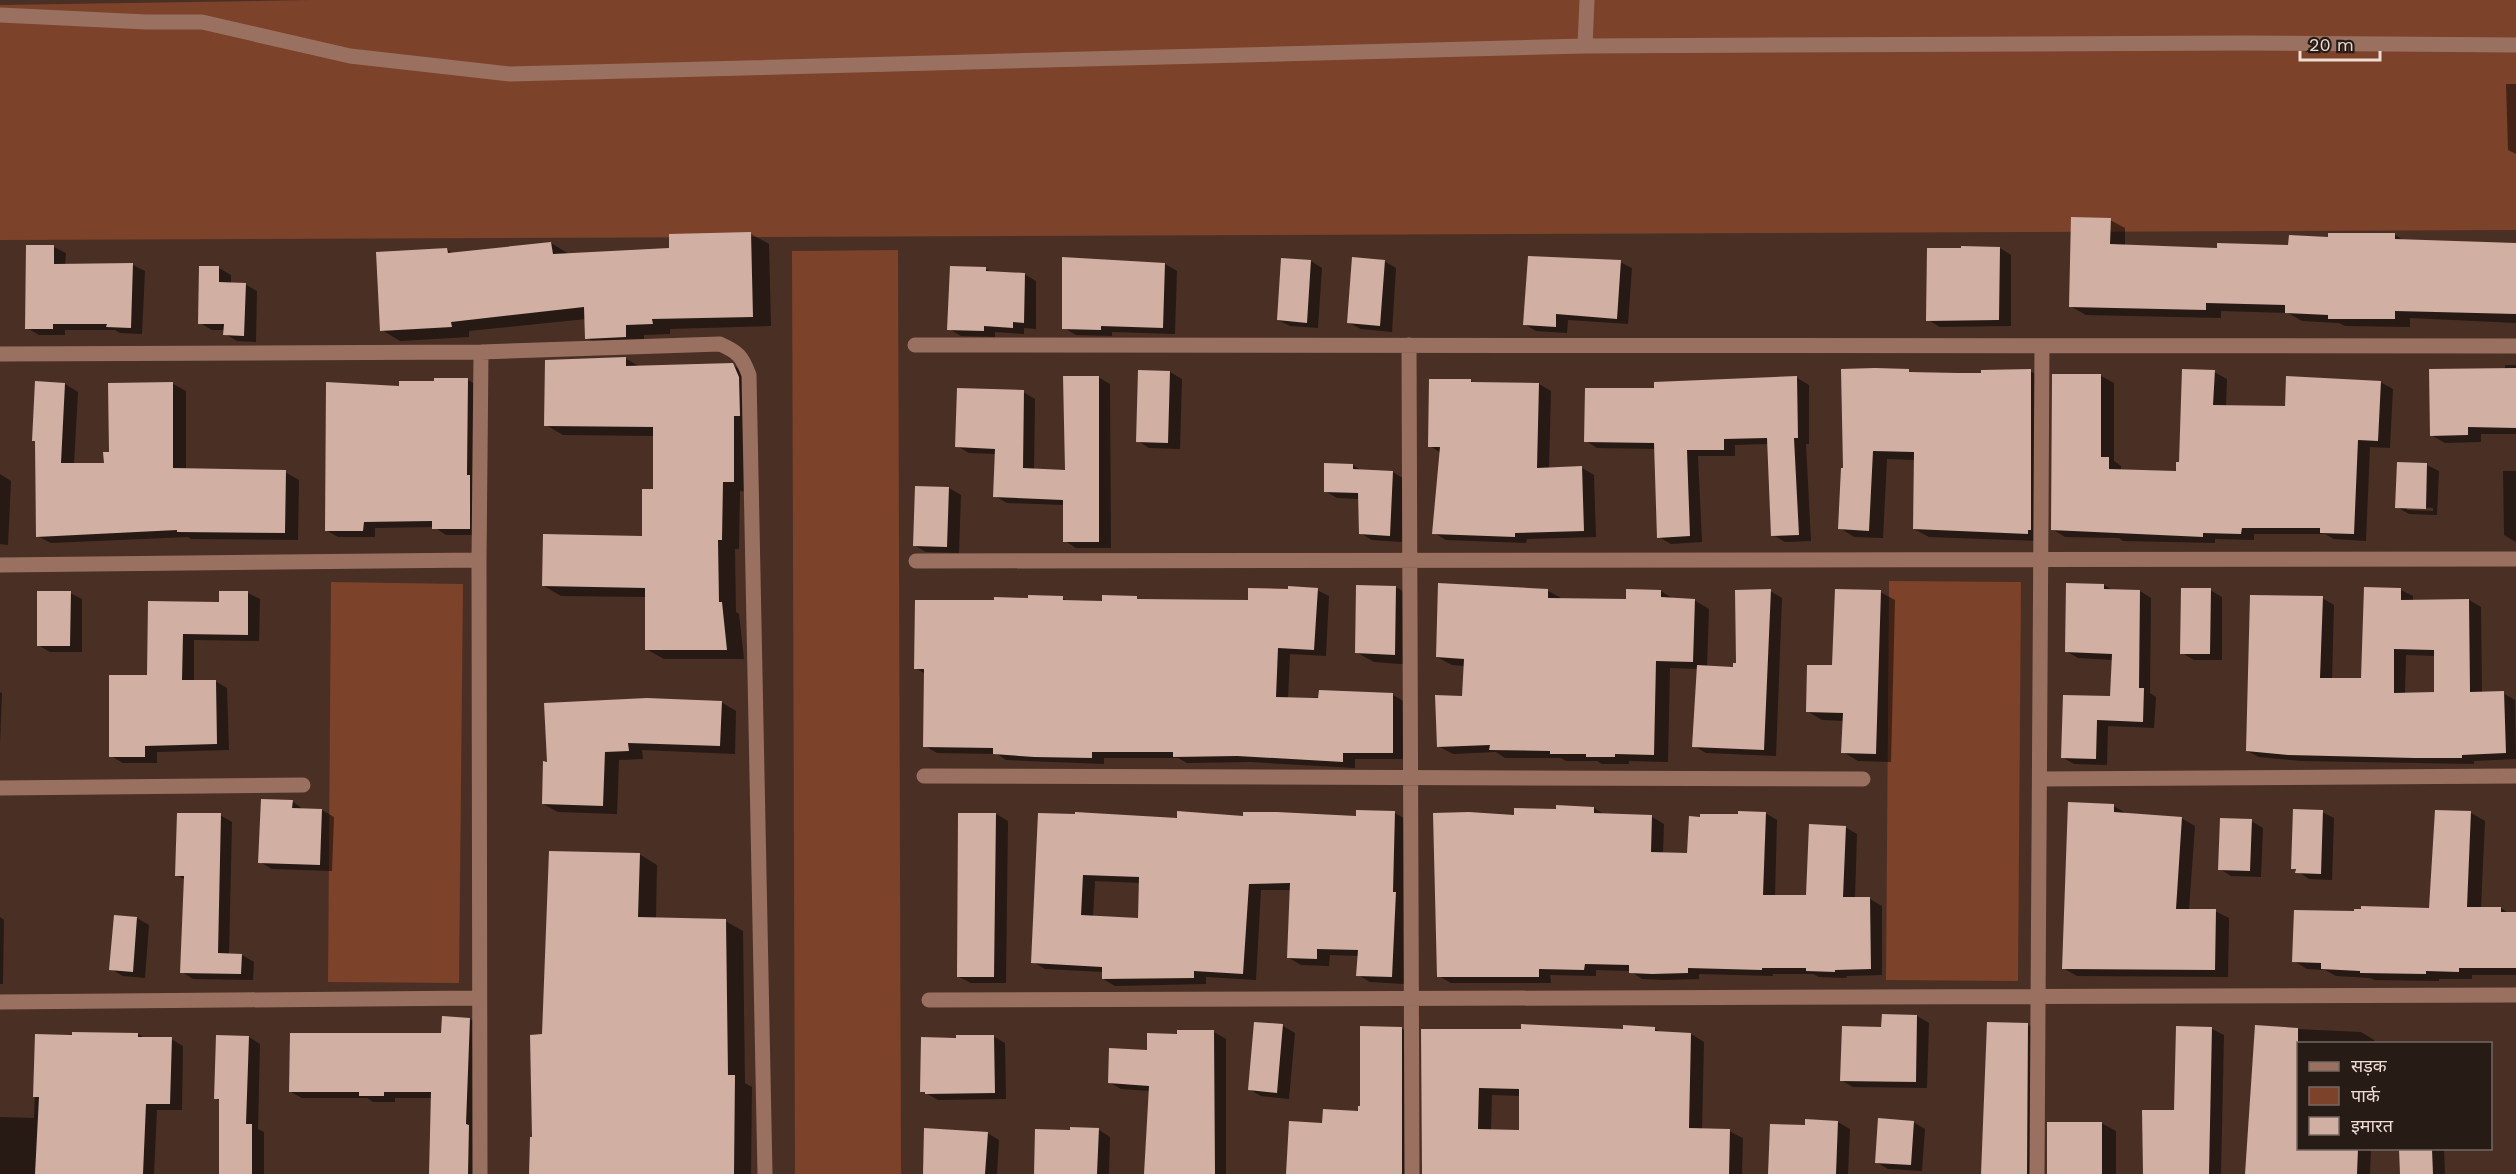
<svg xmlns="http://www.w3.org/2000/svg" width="2516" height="1174" font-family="'Work Sans','Noto Sans Devanagari',sans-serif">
<rect width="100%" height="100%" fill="#4a2f25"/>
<path fill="#7d422a" d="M311 0H2516V230L0 240V5Z
M898 250 901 1174H795L792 251Z
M1889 581 2021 582 2018 981 1886 980Z
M331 582 463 584 459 983 328 982Z"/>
<path fill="#0007" fill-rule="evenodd" d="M2506 84H2516V154L2508 150Z
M2110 220 2125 228V246L2219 249 2290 246 2330 238 2395 235 2405 241 2516 245V323L2410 318V327L2345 326 2339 323 2302 321 2288 313 2221 311V318L2086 315 2070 306Z
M751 234 769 244 771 326 670 329V334L644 335V347L605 348 587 338 586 319 469 331V337L400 341 382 330 447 250 454 254 551 243 569 254 670 250Z
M54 247 66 253 65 266 133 265 145 271 142 334 120 333 115 330H65V335H39L27 328Z
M2000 248 2011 255V326L1940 327 1928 320Z
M1311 261 1322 268 1318 328 1290 326 1278 320Z
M1384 261 1396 268 1392 332 1361 329 1349 323Z
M1620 262 1632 268 1628 324 1568 320 1567 333 1536 331 1524 324Z
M1165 264 1177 271 1175 334 1112 332V336L1076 335 1064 328Z
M219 268 231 275V284H245L257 291 256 342 237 341 225 334V330H212L200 323Z
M986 269 992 272 1024 274 1036 281V329L1024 328V334L995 332V337L961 336 949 329Z
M625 358 640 367 732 365 750 375 751 492 740 491 739 549H735L736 612 739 614 744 659H664L646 649 647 597 561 596 544 586 644 538 654 490 655 436 563 435 546 425Z
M2505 365H2516V434H2481V442L2445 443 2431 435 2505 369Z
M1140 371 1170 372 1182 379 1180 449 1149 448 1138 441Z
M1908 371 1913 374 1958 375 2030 371 2045 379 2042 541 1929 537 1914 529 1915 460 1887 459 1883 538 1854 537 1840 528 1843 470Z
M2214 372 2227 379 2226 406 2286 408 2380 382 2393 389 2390 448 2370 447 2366 541 2334 539 2325 534H2254V540L2215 539V543L2123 541 2119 538 2065 537 2052 529 2101 376 2114 383V461L2121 466V471L2177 473Z
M1098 377 1110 384 1111 548H1076L1065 541V505L1007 503 995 496 996 454 969 453 957 446 1023 392 1035 399 1034 470 1066 471Z
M1797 378 1809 385V444H1806L1811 541 1785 542 1773 535 1768 444 1735 445V456H1698L1702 542 1671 544 1659 537 1656 449 1597 448 1586 441 1656 390Z
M468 380 480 387 481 535H446L434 527 375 528V537H338L326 530 401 388V382Z
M1430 380 1471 381 1476 384H1539L1551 391 1549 469 1582 468 1594 475 1596 537 1527 539 1526 543 1446 540 1434 533 1441 453 1430 446Z
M65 384 78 392 74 464H106L110 453 173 384 186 391V470L285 472 299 480 298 540 191 539 188 537 51 543 37 536Z
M1326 465H1353L1362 471 1393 472 1404 479 1402 542 1372 540 1360 533 1359 499 1337 498 1325 491Z
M2427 465 2439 471 2437 515 2409 514 2397 507ZM2407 507 2433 508V511L2407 510Z
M2503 471H2516V542L2504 535Z
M0 474 11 481 8 545 0 544Z
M949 488 961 495 959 553 926 552 914 545Z
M2104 585 2114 591H2140L2151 598 2150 693 2156 697 2154 728 2108 726 2107 765 2074 764 2062 757 2111 698 2113 660 2078 658 2066 651Z
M1396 587 1414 598 1413 665 1374 662 1356 652Z
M1317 590 1329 596 1326 656 1290 654 1288 698 1393 695 1405 702V759H1355V768L1250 762 1187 763 1178 758H1104V764L1006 760 997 754 937 753 925 746 926 674 915 668 996 602 1062 598 1069 602 1104 603 1136 598 1141 601 1249 602Z
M2210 590 2222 597V660H2194L2182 653Z
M2401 590 2413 596V601L2469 600 2481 607 2482 694 2503 693 2515 700 2516 759 2474 761V764L2301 761 2259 757 2247 751 2322 598 2334 605 2332 679 2363 680ZM2406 655 2435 656 2436 694H2405Z
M1548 591 1563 599 1627 601 1661 591 1675 600H1694L1709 609 1707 667 1735 668 1770 591 1782 598 1776 756 1706 753 1694 746 1698 669 1670 668 1668 762 1629 761V764H1602L1597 761H1566L1561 758H1505L1496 752 1453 754 1438 746 1464 698 1465 666 1452 665 1437 657Z
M1880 592 1895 600 1891 762 1858 761 1843 752 1844 721 1822 720 1807 711Z
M70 593 82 599V652H50L38 645Z
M248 593 260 599 259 641 194 640V682L215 681 227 688 229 750 157 752V763H123L111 756 149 677V603L221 604Z
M0 692 2 693 0 744Z
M721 702 736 711 735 754 642 750 643 759 619 760 617 814 558 812 543 804 544 763Z
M292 801 304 810H322L334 817 332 871 272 869 260 862Z
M2114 806 2127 814 2181 818 2195 826 2189 910 2215 911 2229 918 2228 977 2077 976 2063 968Z
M1594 808 1605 815 1652 817 1664 824 1663 854 1688 855 1765 813 1777 820 1775 896H1807L1845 827 1857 834 1855 899H1870L1882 906V975L1847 976 1846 978 1819 977 1813 974H1773V976L1699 974V979L1665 980 1642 979 1630 971 1596 970V976L1550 975 1551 983H1451L1439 976 1515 817Z
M2322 812 2334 818 2332 880 2309 879 2293 868Z
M2436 812 2471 813 2485 821 2481 908H2501L2510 914H2516V975H2472V979H2439V981L2375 980 2370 978 2336 976 2325 970 2307 969 2294 961 2355 912 2430 909Z
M1395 813 1407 820 1404 984 1370 982 1358 975 1359 956 1330 955 1329 966 1301 965 1289 958 1291 890H1261L1256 980 1206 977V984L1115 986 1103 979V972L1045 969 1033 962 1040 814 1178 819 1357 817ZM1095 881 1141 883 1140 919 1093 917Z
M996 814 1008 821 1006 983H971L959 977Z
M220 815 232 822 229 955H242L254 962 253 980 193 979 182 972 185 880 177 875Z
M2251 821 2263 828 2261 877 2231 876 2220 869Z
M639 854 657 865 656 919 725 921 743 931 745 1083 752 1087 751 1174H531L544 1036Z
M0 917 4 920 3 984H0Z
M137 918 149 925 145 978 123 976 111 969Z
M1917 1016 1929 1023 1927 1088 1853 1087 1841 1080 1883 1029Z
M470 1019 481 1026 480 1174H431L433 1098H395V1102H373L367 1098H302L291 1092 442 1034Z
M1256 1023 1283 1026 1295 1033 1289 1099 1261 1096 1249 1089Z
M2028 1025 2042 1033 2043 1174H1983Z
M2256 1027 2361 1032 2374 1040V1044H2298V1148H2371L2370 1174H2246Z
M1401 1028 1415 1036V1174H1287L1323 1125 1359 1112Z
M1655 1029 1662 1033 1691 1034 1704 1042 1702 1130 1729 1131 1743 1138 1742 1174H1423V1031ZM1492 1095 1521 1096 1520 1132 1491 1131Z
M2212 1029 2224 1035 2221 1174H2144L2176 1112Z
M1178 1032H1214L1226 1039V1174H1146L1150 1091 1121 1089 1109 1082 1148 1051 1178 1036Z
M138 1034 145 1038 171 1039 183 1046 182 1110H157L154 1174H0V1117L34 1118 37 1035Z
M993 1036 1005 1043 1006 1099 938 1100 922 1091 923 1039Z
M249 1037 260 1044 258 1129 264 1132V1174H220V1101L216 1098Z
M1838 1122 1850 1129 1848 1174H1770L1806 1127Z
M1913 1122 1925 1129 1922 1171 1888 1169 1876 1162Z
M2101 1123 2116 1131V1174H2047Z
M1099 1130 1110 1137 1109 1174H1036Z
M987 1133 999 1140 997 1174H924Z
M2400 1148H2444L2445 1174H2401Z"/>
<path fill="#d1afa2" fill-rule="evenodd" d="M2071 217 2111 218 2110 244 2217 248V243L2288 245 2289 235 2328 237V233H2395V239L2516 243V314L2395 311V319H2328V315L2285 313V305L2206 303V310L2069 307Z
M751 232 753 317 652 319 653 324 626 325V337L585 339 584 307 451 322 452 327 380 331 376 252 447 248 448 253 551 242 553 254 669 248V234Z
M26 245H54V264L133 263 131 328 106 327 107 324H53V329H25Z
M1961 246 2000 247 1999 320 1926 321 1927 248H1961Z
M1528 256 1621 260 1617 319 1556 314V327L1523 325Z
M1062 257 1165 263 1163 328 1101 326V330L1062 329Z
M1352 257 1385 260 1380 326 1347 323Z
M1281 258 1311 260 1307 323 1277 320Z
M199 266H219V282L246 283 244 336 223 335 224 324H198Z
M950 266 986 267V271L1025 273 1024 323 1013 322V328L984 326V331L947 330Z
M626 357V366L733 363 739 377 740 416H734V482H723L722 540H718L719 602H722L727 650H645V588L542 586 543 534 642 536V489H653V427L544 426 545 360Z
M1875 368 1909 369V372L1958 373H1981V370L2031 369V530H2028V534L1913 529 1914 452 1873 451 1869 531 1838 529 1841 468H1843L1841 369Z
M2516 368V428L2468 427V435L2430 436 2429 369Z
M2182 369 2215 370 2213 405 2285 406 2286 376 2381 381 2378 441 2358 440 2354 534 2320 533V528H2242L2241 534 2203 533V537L2051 530 2052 374H2101V457H2109V469L2176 471V462H2179Z
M1138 370 1170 371 1168 443 1136 442Z
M1063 376H1099V542H1063V500L993 497 995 449 955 447 957 388 1024 390 1023 468 1065 470Z
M1797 376 1798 438H1794L1799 535 1771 536 1767 438 1724 439V450H1687L1690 536 1657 538 1654 443 1584 442 1585 388H1654V382Z
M434 378H468L467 475H470V529H432V521L364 522 363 531H325L326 382 399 386V381H434Z
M1429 379H1471V382L1539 383 1537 468 1582 466 1584 531 1515 533V537L1432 534 1440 447H1428Z
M35 381 65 383 61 463H104L103 452H109L108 383 173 382V468L286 470 285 533 177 532V530L36 537 35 441H32Z
M2397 462 2427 463 2426 509 2395 508Z
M1324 463 1353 464V469L1393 471 1390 536 1359 534 1358 493 1324 492Z
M915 486 949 487 947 547 913 546Z
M1438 583 1548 589V598L1626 599V589L1661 590V597L1695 599 1693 662 1656 661 1654 755 1615 754V757H1586V754H1550V751L1489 750 1490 745 1437 747 1435 695 1462 696 1464 659 1436 657Z
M2066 583 2104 584V589L2140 590 2139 688H2144L2143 722 2097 720 2096 759 2061 758 2063 695 2110 696 2112 654 2065 652Z
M1356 585 1396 586 1395 655 1355 653Z
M1288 586 1318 588 1314 650 1278 648 1276 697 1318 698 1319 690 1393 693V753H1343V762L1237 756 1173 757V752H1092V758L1034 757 993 754V748L923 747 924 669H914L915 600H994V597L1028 598V595L1063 596V600L1102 601V595L1137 596V599L1248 600V588L1288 589Z
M2364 587 2401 588V600L2469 599 2470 692 2504 691 2506 753 2462 755V758H2414L2288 755 2246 751 2250 595 2323 596 2320 678H2361ZM2394 649 2434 650V692L2394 693Z
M2181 588H2211L2210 654H2180Z
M1771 589 1764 750 1692 747 1697 665 1733 667V663H1736L1735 590Z
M1835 589 1881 590 1876 754 1841 753 1843 713 1806 712 1807 665H1832Z
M37 591H71L70 646H37Z
M219 591H248V635L183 634 182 680H216L217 744 145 746V757H109V675H147L148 601 219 602Z
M647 698 722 701 720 746 628 743 629 751 605 752 603 806 542 804 543 761 547 762 544 703Z
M261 799 293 800 292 808 322 809 320 865 258 863Z
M2068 802 2114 804V812L2182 817 2176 909H2216L2215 970 2062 969Z
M1556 805 1594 807V813L1652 815 1651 852 1687 853 1689 816 1700 817V814H1738V811L1766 812 1763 895H1806L1809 824 1846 826 1843 897H1870L1871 969 1835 970V972L1806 971V968H1762V970L1688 968V973L1652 974 1629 973V965L1585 964 1584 970 1539 969V977H1437L1433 813 1469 812 1514 815V808L1556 809Z
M2293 809 2323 810 2321 874 2295 873 2296 869H2291Z
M1356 810 1395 811 1393 892H1396L1392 977 1356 976 1358 950 1317 949V959L1287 958 1290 883 1249 884 1243 974 1194 971V978L1102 979V967L1031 963 1038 813 1075 814V812L1177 818V811L1243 816V812H1277L1356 816ZM1083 875 1139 877 1138 918 1081 915Z
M2435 810 2471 811 2467 907H2501V912H2516V968H2459V972L2426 971V974L2360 973V971L2321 969V963L2292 962 2294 910 2354 911V909H2361V906L2429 908Z
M177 813H221L218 953 242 954 241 974 180 973 184 876H175Z
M958 813H996L994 977H957Z
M2220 818 2252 819 2250 871 2218 870Z
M549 851 640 853 638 917 726 919 728 1075H735L734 1174H529L530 1137H532L530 1035 542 1034Z
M114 915 137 917 133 972 109 970Z
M1882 1014 1917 1015 1916 1082 1840 1081 1842 1026 1881 1027Z
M442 1016 470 1018 466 1124 469 1125 468 1174H429L431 1092H384V1096H359V1092H289L290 1033H441Z
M1254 1022 1283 1024 1277 1093 1248 1090Z
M1987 1022 2028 1023 2027 1174H1981Z
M1521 1024 1623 1029V1025L1655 1027V1031L1691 1033 1689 1128 1730 1129 1729 1174H1422L1421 1029H1521ZM1479 1088 1519 1089V1130L1478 1129Z
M2255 1025 2298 1028V1149H2358L2357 1174H2245Z
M1360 1026 1402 1027V1174H1286L1289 1121 1322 1123 1323 1109 1358 1111V1106H1360Z
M2176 1026 2212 1027 2209 1174H2143L2142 1110H2174Z
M1177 1030H1214L1215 1174H1144L1149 1086 1108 1083 1109 1048 1147 1050V1033L1177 1034Z
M72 1032 138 1033V1037H172L170 1104H146L143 1174H35L39 1097H33L35 1034 72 1035Z
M216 1035 249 1036 246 1124H252V1174H219V1099H214Z
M956 1035H994L995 1093 925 1094V1092H920L921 1037 956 1038Z
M1878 1118 1914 1121 1911 1165 1875 1163Z
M1805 1119 1838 1121 1836 1174H1768L1770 1124 1805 1125Z
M2047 1122H2102V1174H2047Z
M1070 1127 1099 1128 1097 1174H1034L1035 1129 1070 1130Z
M924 1128 988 1132 985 1174H923Z
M2399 1149H2432L2433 1174H2400Z"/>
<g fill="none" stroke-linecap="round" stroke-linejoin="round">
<path stroke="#9a7160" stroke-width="15" d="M0 15 146 22H202L350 56 510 74 1585 46 2243 43 2516 45
M1585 46 1587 0
M915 345 2516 346
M1409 345 1412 1174
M0 354 481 352 720 344C738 352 742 356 749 375L765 1174
M916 561 2516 559
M0 565 479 560
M924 776 1863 779
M2040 779 2516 776
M0 788 303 785
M929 1000 2516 995
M0 1002 479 998
M480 1174 479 560 481 352
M2037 1174 2042 346"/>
</g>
<rect x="2297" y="1042" width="195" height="108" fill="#271b16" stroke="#766862" stroke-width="1.5"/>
<rect x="2309" y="1062" width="30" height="9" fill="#9a7160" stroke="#766862" stroke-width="1.5"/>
<text x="2351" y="1072" font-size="18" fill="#eddbd4">सड़क</text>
<rect x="2309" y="1087" width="30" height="18" fill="#7d422a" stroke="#766862" stroke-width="1.5"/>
<text x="2351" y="1102" font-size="18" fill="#eddbd4">पार्क</text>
<rect x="2309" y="1117" width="30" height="18" fill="#d1afa2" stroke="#766862" stroke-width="1.5"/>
<text x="2351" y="1132" font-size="18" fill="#eddbd4">इमारत</text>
<path d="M2300 51v9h80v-9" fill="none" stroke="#eddbd4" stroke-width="3"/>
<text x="2309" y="51" font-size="18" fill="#eddbd4" stroke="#271b16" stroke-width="4.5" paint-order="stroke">20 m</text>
</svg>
